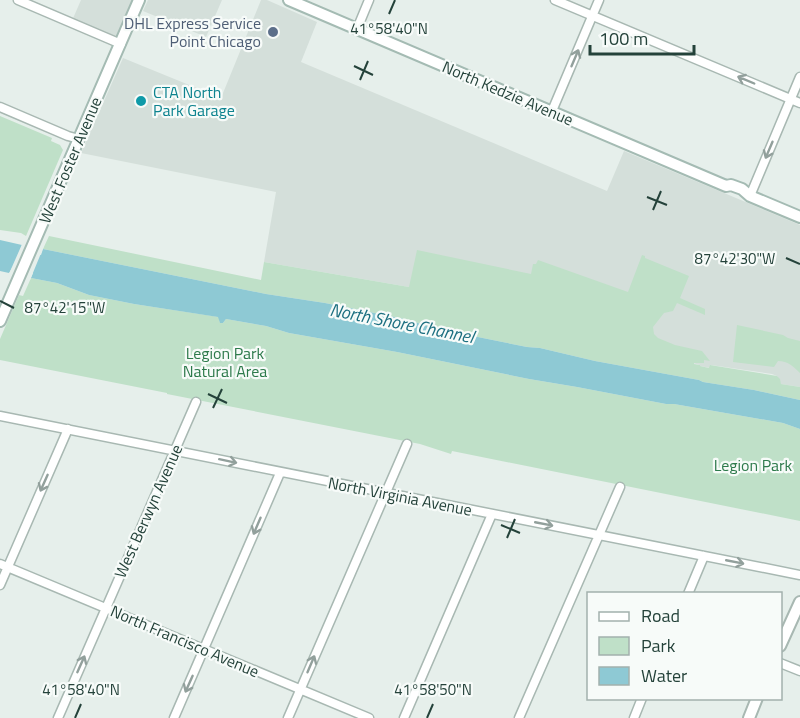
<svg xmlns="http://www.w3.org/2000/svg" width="800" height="718" font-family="'Titillium Web',sans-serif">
<rect width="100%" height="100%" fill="#e6efeb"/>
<path fill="#d4dfda" d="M81 0H132L114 42 71 23Z
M148 0H222L206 37 143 11Z
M261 0H267L317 22 301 62 607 191 624 151 800 225V387L781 384 777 376 772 374 711 365 710 368 700 366V365L409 287 264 262 276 192 81 153 123 58 221 98Z"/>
<path fill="#bfe0c8" d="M0 116 52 138 51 141 60 145 63 150 26 236 21 233 0 230Z
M49 236 261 280 264 262 409 287 417 250 531 274 533 264H536L538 260 628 292 642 255 645 256V258L689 276 680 298 705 309V315L677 303 673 311 664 313 653 327 654 334 658 338 675 345 702 351 710 361 704 360V363H694V364L700 365V366L709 368 710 365 777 376 780 379 781 384 800 387V400L754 390 703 382 699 380 595 361 540 348 527 347 438 329 404 319 325 303 266 294 43 249Z
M31 278 57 283 89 295 134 304 219 317 220 323H223L226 319 266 326 289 333 397 352 529 379 577 387 666 404H674L783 423 800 429V521L452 451 451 454 420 444 167 394V393L0 360V339L19 295 23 296Z
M737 325 783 335 788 338 800 341V373C793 366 788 361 778 361L774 367 733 362Z"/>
<path fill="#8ec9d4" d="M0 240 22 245 20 250 41 255 43 249 266 294 325 303 404 319 438 329 527 347 540 348 595 361 699 380 703 382 754 390 800 400V429L783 423 674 404H666L577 387 529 379 397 352 289 333 266 326 226 319 223 323H220L218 317 134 304 89 295 57 283 31 278 33 273 12 268 9 273 0 271Z"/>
<path fill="#e6efeb" d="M23 242 25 244 24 248 39 251 41 247 44 246 30 280 28 278 29 275 13 272 11 275 8 276Z"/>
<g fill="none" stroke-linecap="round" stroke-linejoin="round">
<g stroke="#a8b8b2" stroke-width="11">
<path id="minor" d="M18 0 121 44
M555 0 800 103
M357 29 369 0
M0 107 68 136 79 139
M552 111 599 0
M750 196 800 77
M0 416 800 575
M0 564 369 718
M0 585 68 429
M688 594 704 556
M780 663 800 671
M58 718 196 402
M174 718 280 473
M288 718 407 444
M404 718 492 514
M519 718 620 487
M634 718 642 698"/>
</g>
<g stroke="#a8b8b2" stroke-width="14">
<path id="tertiary" d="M780 646 800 602
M749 718 757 698"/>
</g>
<g stroke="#a4bbb3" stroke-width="14">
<path id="secondary" d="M289 0 726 186 731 185 742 189 750 196 800 217
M0 321 139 0"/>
</g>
<use href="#minor" stroke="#fff" stroke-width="8"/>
<use href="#tertiary" stroke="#fff" stroke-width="10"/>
<use href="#secondary" stroke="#fff" stroke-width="10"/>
</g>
<defs><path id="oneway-shaft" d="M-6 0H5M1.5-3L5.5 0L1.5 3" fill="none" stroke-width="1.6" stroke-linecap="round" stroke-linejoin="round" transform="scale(1.5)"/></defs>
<g stroke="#92a09c">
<use href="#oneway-shaft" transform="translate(575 58) rotate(-67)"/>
<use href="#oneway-shaft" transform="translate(746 80) rotate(-157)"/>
<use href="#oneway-shaft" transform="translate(769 150) rotate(113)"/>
<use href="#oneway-shaft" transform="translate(228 461) rotate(12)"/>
<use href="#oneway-shaft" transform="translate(44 483) rotate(114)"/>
<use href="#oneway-shaft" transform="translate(544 524) rotate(11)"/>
<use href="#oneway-shaft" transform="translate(257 526) rotate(113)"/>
<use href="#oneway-shaft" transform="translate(735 562) rotate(11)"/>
<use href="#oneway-shaft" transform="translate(81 664) rotate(-66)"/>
<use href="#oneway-shaft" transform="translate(311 664) rotate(-67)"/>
<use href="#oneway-shaft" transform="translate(189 684) rotate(114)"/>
</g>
<path fill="none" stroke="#24423a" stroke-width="2" d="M389 14 395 0M354 66 373 75M360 80 368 61M647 197 667 205M653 210 661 191M786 258 800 264M0 301 14 308M208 394 227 403M213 408 222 389M501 525 520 533M507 538 515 519M75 718 81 704M427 718 433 704"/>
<circle fill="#5c6f8a" stroke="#f7fbf9" stroke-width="2" cx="273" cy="32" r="6"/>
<circle fill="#0f9aa8" stroke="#f7fbf9" stroke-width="2" cx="141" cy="101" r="6"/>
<g text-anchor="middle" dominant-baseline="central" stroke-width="4.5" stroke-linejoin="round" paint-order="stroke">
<g font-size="16" fill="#4e5e75" stroke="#f7fbf9" text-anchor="end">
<text x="261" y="23">DHL Express Service<tspan x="261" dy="18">Point Chicago</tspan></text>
</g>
<g font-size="16" fill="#0d838f" stroke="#f7fbf9" text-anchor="start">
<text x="153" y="92">CTA North<tspan x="153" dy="18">Park Garage</tspan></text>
</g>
<g font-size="16" fill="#24423a" stroke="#f7fbf9">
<text transform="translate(508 93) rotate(23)">North Kedzie Avenue</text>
<text transform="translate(70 160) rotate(-67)">West Foster Avenue</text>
<text transform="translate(400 496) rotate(11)">North Virginia Avenue</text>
<text transform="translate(148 511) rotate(-66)">West Berwyn Avenue</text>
<text transform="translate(185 641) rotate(23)">North Francisco Avenue</text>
</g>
<g font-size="16" fill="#2d7a4b" stroke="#f7fbf9">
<text x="225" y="353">Legion Park<tspan x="225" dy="18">Natural Area</tspan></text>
<text x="753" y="465">Legion Park</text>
</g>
<g font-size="18" font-style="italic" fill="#1c6f80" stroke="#f7fbf9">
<text transform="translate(402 323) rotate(11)">North Shore Channel</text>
</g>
</g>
<g font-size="15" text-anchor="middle" fill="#24423a" stroke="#f7fbf9" stroke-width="4.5" stroke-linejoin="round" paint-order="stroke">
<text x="389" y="34">41°58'40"N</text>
<text x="735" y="264">87°42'30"W</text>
<text x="65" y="313">87°42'15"W</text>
<text x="81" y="695">41°58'40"N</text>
<text x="433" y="695">41°58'50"N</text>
</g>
<rect x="587" y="592" width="195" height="108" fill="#f7fbf9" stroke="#a3b1ad" stroke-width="1.5"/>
<rect x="599" y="612" width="30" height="9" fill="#ffffff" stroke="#a3b1ad" stroke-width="1.5"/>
<text x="641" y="622" font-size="18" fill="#24423a">Road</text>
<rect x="599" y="637" width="30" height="18" fill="#bfe0c8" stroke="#a3b1ad" stroke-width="1.5"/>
<text x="641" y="652" font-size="18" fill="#24423a">Park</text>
<rect x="599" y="667" width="30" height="18" fill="#8ec9d4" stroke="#a3b1ad" stroke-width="1.5"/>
<text x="641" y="682" font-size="18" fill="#24423a">Water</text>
<path d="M590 45v9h104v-9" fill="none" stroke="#24423a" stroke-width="3"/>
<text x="599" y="45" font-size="18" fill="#24423a" stroke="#f7fbf9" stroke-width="4.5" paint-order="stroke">100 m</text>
</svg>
